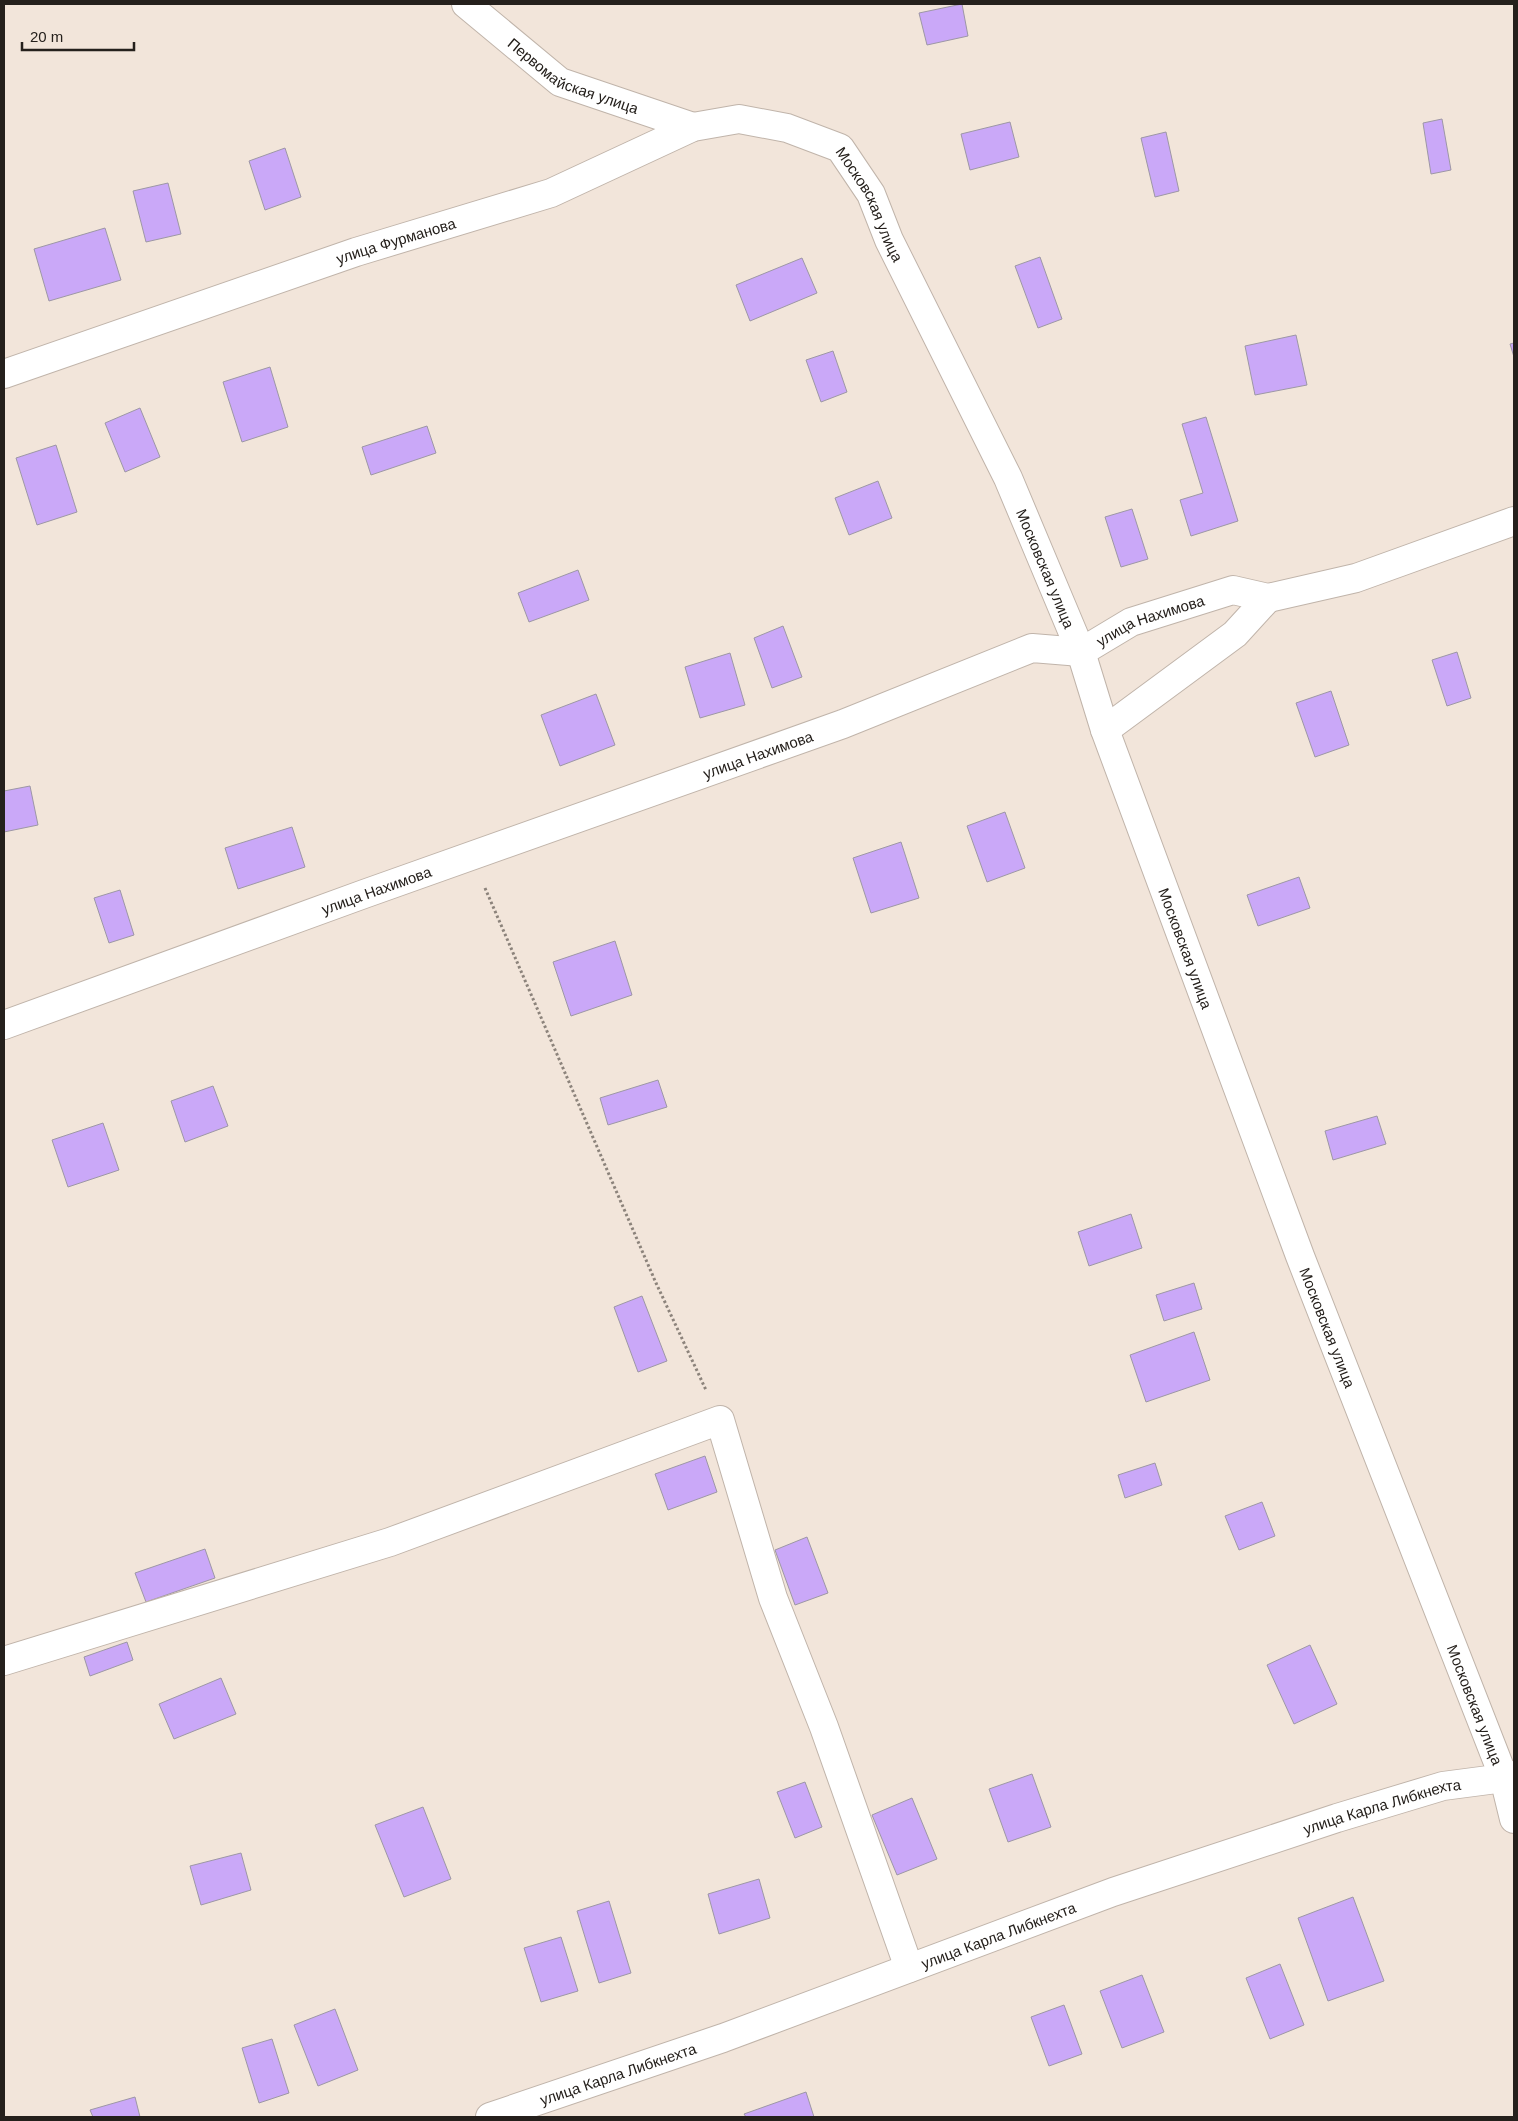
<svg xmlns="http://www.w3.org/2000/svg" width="1518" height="2121" font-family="Arial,sans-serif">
<rect width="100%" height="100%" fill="#f2e5da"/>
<path fill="#caa8f8" stroke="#9d97a5" d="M962 4 968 36 927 45 919 13Z
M1442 119 1451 170 1431 174 1423 123Z
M1010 122 1019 157 970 170 961 134Z
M1166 132 1179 191 1155 197 1141 138Z
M285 148 301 197 265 210 249 161Z
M168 183 181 234 146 242 133 191Z
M105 228 121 280 49 301 34 249Z
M1040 257 1062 319 1038 328 1015 266Z
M802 258 817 293 750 321 736 285Z
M1296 335 1307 385 1255 395 1245 346Z
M1514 343V357L1510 344Z
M833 351 847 392 821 402 806 360Z
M270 367 288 427 242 442 223 382Z
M140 408 160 457 125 472 105 423Z
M1206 417 1238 521 1191 536 1180 500 1203 493 1182 424Z
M427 426 436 453 371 475 362 447Z
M56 445 77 512 37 525 16 458Z
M878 481 892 518 849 535 835 498Z
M1132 509 1148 559 1121 567 1105 517Z
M578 570 589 600 529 622 518 593Z
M783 626 802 677 772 688 754 638Z
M1457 652 1471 698 1447 706 1432 660Z
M730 653 745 705 700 718 685 667Z
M1331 691 1349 745 1315 757 1296 703Z
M596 694 615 745 560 766 541 715Z
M30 786 38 825 4 832V791Z
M1005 812 1025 868 987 882 967 826Z
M292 827 305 867 238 889 225 848Z
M901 842 919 898 871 913 853 858Z
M1299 877 1310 908 1258 926 1247 895Z
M120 890 134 935 109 943 94 898Z
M615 941 632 995 571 1016 553 962Z
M658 1080 667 1107 608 1125 600 1098Z
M213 1086 228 1126 185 1142 171 1101Z
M1377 1116 1386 1144 1333 1160 1325 1131Z
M103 1123 119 1170 68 1187 52 1140Z
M1131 1214 1142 1248 1089 1266 1078 1232Z
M1194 1283 1202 1309 1164 1321 1156 1295Z
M642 1296 667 1361 638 1372 614 1307Z
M1194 1332 1210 1380 1146 1402 1130 1355Z
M705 1456 717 1492 668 1510 655 1474Z
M1155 1463 1162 1485 1125 1498 1118 1475Z
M1262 1502 1275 1536 1239 1550 1225 1516Z
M807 1537 828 1593 795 1605 775 1550Z
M205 1549 215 1578 146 1602 135 1573Z
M127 1642 133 1660 90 1676 84 1657Z
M1310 1645 1337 1704 1294 1724 1267 1665Z
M221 1678 236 1714 174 1739 159 1704Z
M1032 1774 1051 1827 1008 1842 989 1789Z
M805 1782 822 1827 795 1838 777 1792Z
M912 1798 937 1859 897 1875 872 1815Z
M423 1807 451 1879 404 1897 375 1825Z
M241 1853 251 1890 201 1905 190 1866Z
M759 1879 770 1918 719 1934 708 1894Z
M1353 1897 1384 1981 1328 2001 1298 1918Z
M609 1901 631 1973 599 1983 577 1911Z
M561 1937 578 1991 541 2002 524 1948Z
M1280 1964 1304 2025 1270 2039 1246 1978Z
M1142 1975 1164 2032 1122 2048 1100 1991Z
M1064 2005 1082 2054 1049 2066 1031 2017Z
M335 2009 358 2070 318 2086 294 2025Z
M272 2039 289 2093 259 2103 242 2048Z
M806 2092 814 2117H746L744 2114Z
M135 2097 140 2117H93L90 2110Z"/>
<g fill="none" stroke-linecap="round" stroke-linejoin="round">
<g stroke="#c0b4aa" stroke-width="30">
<g id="minor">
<path id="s1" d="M466 4 560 82 693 127"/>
<path id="s2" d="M4 374 356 252 551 193 693 127 739 119 787 128 840 148 871 194 889 240 1008 478 1081 652 1105 730 1300 1256 1504 1778 1514 1819"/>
<path d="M1105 730 1235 634 1268 598"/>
<path id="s3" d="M4 1025 364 894 843 724 1032 648 1081 652 1131 622 1233 590 1268 598 1356 578 1514 521"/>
<path d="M4 1661 390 1542 720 1420 773 1598 824 1727 909 1968"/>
<path id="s4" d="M490 2117 723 2038 1113 1892 1337 1818 1443 1786 1504 1778 1514 1775"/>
</g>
</g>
<path stroke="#8c837b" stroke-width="3" stroke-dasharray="2.5 2.5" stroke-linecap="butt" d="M485 888 656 1283 706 1390"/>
<use href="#minor" stroke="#fff" stroke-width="28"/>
</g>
<g text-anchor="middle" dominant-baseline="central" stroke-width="4.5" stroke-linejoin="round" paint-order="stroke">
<g font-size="15" fill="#25201c" stroke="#f2e5da">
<text stroke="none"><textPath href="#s1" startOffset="131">Первомайская улица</textPath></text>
<text stroke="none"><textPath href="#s2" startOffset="949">Московская улица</textPath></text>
<text stroke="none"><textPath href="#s2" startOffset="414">улица Фурманова</textPath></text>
<text stroke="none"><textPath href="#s2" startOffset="1354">Московская улица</textPath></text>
<text stroke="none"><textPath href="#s3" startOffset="1221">улица Нахимова</textPath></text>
<text stroke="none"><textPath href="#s3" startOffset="801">улица Нахимова</textPath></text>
<text stroke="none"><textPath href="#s3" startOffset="396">улица Нахимова</textPath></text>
<text stroke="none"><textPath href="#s2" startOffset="1759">Московская улица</textPath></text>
<text stroke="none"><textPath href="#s2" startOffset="2164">Московская улица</textPath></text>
<text stroke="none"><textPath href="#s2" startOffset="2569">Московская улица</textPath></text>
<text stroke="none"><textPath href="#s4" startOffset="945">улица Карла Либкнехта</textPath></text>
<text stroke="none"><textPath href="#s4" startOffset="540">улица Карла Либкнехта</textPath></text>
<text stroke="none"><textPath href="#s4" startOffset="135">улица Карла Либкнехта</textPath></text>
</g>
</g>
<rect width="1518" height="2121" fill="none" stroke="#25201c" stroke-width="10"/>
<path d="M22 42v8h112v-8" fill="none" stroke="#25201c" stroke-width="2.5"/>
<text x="30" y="42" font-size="15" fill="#25201c" stroke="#f2e5da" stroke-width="4" paint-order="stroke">20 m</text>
</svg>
